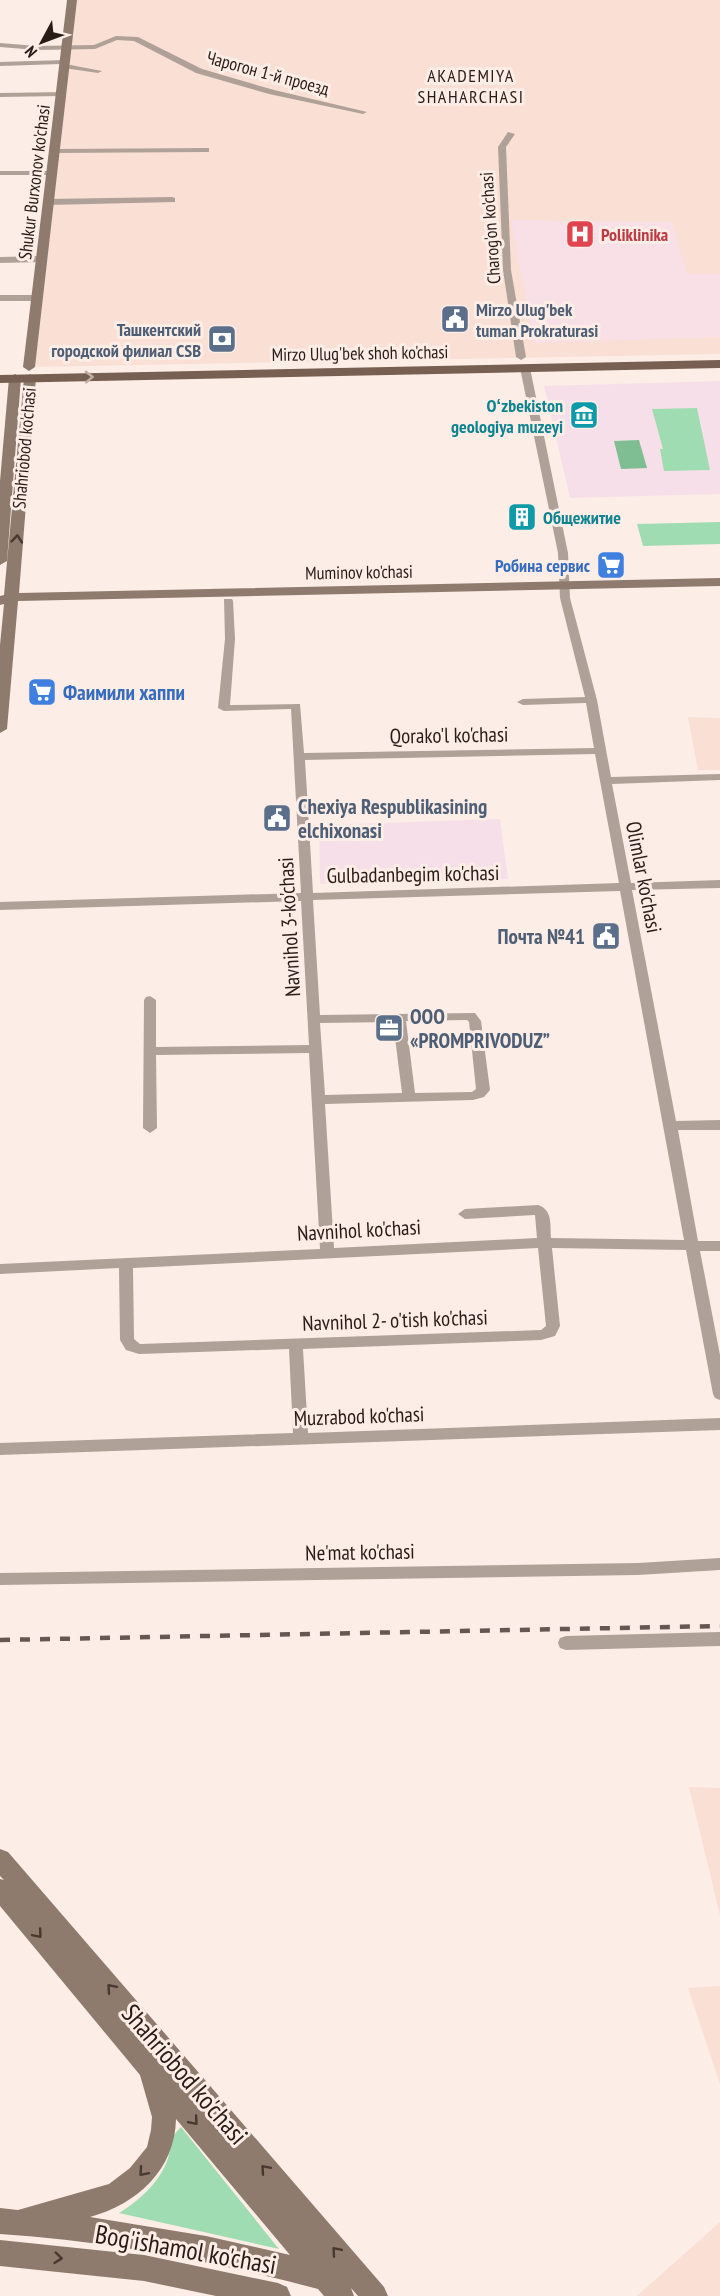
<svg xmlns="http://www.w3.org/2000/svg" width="720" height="2296" font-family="'PT Sans Narrow',sans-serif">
<rect width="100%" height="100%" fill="#fcede7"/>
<path fill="#f9dfd4" d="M72 0H720V354L29 367Z
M688 717 720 718V770H698Z
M689 1787 720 1788V1915Z
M720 1986V2084L688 1988Z
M720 2222V2296H637Z"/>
<path fill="#f7dfea" d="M720 381V494L570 498 544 386Z
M500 819 508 879 320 884 319 825Z"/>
<path fill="#f9dfe6" d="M511 220 672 222 687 274H720V337L534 343Z"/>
<path fill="#a0dcb2" d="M697 408 710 470 664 471 660 449H663L652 409Z
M720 522V544L643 546 637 524Z
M181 2127 279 2249 119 2213C145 2197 172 2171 171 2138Z"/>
<path fill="#7ebe92" d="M639 440 647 468 621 469 614 441Z"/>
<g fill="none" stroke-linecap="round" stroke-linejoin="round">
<path fill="#afa198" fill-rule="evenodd" d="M116 36 138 37 202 69 274 90 367 112 363 114 269 94 196 73 134 41 117 40 95 49 37 50 0 47V43L37 46 94 45Z
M64 60 68 62 65 64 102 71 98 73 64 68 60 66 61 64 0 66V62Z
M64 92 65 94 61 96 0 97V93Z
M508 132 515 134 506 147 511 270 526 357 521 360 516 357 503 270 498 147Z
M209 148V152H206L54 153 50 151 54 149Z
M0 171H52L56 173 52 175H0Z
M172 197 175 198V202L48 205 44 202 48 199Z
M0 257 42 256 46 259 42 262 0 263Z
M0 295H37L41 298 37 301H0Z
M525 365 530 368 568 553 570 598 597 700 611 777 720 774V780L612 784 631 883 720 880V888L632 890 676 1121 720 1120V1130H678L698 1241H720V1251H700L720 1355V1400L715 1398 713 1394 686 1250 552 1248 560 1326 555 1336 541 1340 303 1349 308 1433 720 1418V1430L0 1455V1443L293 1433 289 1349 139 1354 126 1350 120 1340 119 1268 0 1274V1264L320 1249 309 1053 156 1055 157 1128 150 1133 143 1128 144 1000 146 997 150 996 156 1000V1047L309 1045 301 901 0 910V902L301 893 291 709 224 711 218 708 225 639 224 599H232L233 601 235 639 230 705 300 704 304 753 594 748 586 703 523 705 517 702 523 699 585 697 560 598 558 553 520 368ZM595 754 619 883 313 893 305 760ZM620 891 684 1240 551 1238C550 1225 553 1210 538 1205L465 1209 458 1214 465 1219 535 1215 537 1238 334 1248 325 1104 473 1100 484 1097 490 1090 481 1021 475 1013 320 1015 313 900ZM467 1020 469 1022 476 1089 472 1092 415 1093 406 1021ZM393 1022 402 1093 325 1095 320 1023ZM538 1248 546 1326 541 1330 140 1344 134 1339 133 1268Z
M720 1558V1570L638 1575 0 1585V1573L638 1563Z
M720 1632V1646L566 1650 560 1648 558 1643 560 1638 566 1636Z"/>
<path fill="#8e7b6e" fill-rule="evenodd" d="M67 0H77L35 367 29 371 23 367Z
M15 374 21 378 7 561 0 565V481L9 378Z
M30 374 36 378 19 593 720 578V586L18 601 7 729 0 733V645L4 604 0 605V596L4 595 24 378Z
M0 1849 8 1852 384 2287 388 2296H358L351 2288 354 2296H324L318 2289C213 2261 108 2241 0 2234V2208L18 2210 109 2184 130 2168 147 2147 151 2130 152 2117 140 2075 0 1906V1879L4 1880 0 1876ZM176 2119 290 2255 206 2236 90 2217C137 2204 175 2170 176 2119Z
M0 2240 144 2255 278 2283 287 2287 291 2296H216L144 2281 0 2266Z"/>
<path fill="#776051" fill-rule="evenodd" d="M720 360V368L0 383V375Z"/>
<path stroke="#655852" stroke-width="4.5" stroke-dasharray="10 10" stroke-linecap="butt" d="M0 1640 720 1626"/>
</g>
<defs><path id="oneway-chevron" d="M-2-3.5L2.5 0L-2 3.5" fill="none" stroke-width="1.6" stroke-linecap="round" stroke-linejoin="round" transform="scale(1.5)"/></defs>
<use stroke="#c0aea4" href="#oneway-chevron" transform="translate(89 377) rotate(-1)"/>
<g stroke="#473830">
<use href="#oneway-chevron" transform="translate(17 539) rotate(-85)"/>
<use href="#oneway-chevron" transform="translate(38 1934) rotate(50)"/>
<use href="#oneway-chevron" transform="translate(111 1988) rotate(-131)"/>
<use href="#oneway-chevron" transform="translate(194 2121) rotate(50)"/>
<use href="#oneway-chevron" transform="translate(265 2169) rotate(-131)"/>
<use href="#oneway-chevron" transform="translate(143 2172) rotate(131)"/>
<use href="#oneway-chevron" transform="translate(336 2251) rotate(-131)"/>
<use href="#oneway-chevron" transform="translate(58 2258) rotate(6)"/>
</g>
<defs>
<g id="hospital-square" transform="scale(1.5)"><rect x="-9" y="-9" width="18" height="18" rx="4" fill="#e0444e" stroke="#fcede7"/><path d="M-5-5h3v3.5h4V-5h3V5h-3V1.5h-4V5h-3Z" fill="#fff"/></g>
<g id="civic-square" transform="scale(1.5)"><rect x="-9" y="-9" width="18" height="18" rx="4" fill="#5c6f8a" stroke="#fcede7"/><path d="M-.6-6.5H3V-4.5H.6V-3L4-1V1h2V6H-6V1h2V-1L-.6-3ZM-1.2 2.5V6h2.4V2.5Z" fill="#fff"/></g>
<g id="bank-square" transform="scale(1.5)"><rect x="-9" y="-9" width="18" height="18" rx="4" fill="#5c6f8a" stroke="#fcede7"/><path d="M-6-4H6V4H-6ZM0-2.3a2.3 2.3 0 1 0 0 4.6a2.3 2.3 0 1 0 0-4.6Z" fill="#fff"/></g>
<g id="museum-square" transform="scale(1.5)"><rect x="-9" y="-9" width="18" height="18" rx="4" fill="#0f9aa8" stroke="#fcede7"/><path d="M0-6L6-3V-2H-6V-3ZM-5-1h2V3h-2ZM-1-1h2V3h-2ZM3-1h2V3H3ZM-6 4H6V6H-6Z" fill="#fff"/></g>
<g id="building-square" transform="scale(1.5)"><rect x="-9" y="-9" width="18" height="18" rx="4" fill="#0f9aa8" stroke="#fcede7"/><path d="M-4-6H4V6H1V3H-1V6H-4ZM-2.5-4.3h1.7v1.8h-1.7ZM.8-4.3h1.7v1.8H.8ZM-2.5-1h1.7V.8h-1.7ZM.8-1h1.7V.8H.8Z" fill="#fff"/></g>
<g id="supermarket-square" transform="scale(1.5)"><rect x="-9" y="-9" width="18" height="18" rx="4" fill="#3f7fe0" stroke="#fcede7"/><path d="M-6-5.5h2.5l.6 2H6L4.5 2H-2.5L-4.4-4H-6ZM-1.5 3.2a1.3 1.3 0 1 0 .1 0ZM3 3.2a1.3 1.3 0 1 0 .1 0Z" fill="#fff"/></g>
<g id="office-square" transform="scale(1.5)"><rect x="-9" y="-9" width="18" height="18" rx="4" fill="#5c6f8a" stroke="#fcede7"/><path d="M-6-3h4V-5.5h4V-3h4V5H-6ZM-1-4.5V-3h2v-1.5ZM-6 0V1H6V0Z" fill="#fff"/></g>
</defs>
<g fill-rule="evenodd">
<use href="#hospital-square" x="580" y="234"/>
<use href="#civic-square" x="455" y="319"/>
<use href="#bank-square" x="222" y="339"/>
<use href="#museum-square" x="584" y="415"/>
<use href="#building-square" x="522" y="517"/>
<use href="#supermarket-square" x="611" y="565"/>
<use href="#supermarket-square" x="42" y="692"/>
<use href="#civic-square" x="277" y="818"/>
<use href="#civic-square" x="606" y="936"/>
<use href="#office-square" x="389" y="1028"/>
</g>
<g text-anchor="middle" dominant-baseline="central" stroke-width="6" stroke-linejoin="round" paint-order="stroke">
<g font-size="18" fill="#291c16" stroke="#fcede7">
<text transform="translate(268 73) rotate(15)">Чарогон 1-й проезд</text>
<text transform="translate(34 182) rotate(-83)">Shukur Burxonov ko'chasi</text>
<text transform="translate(490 228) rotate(-94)">Charog'on ko'chasi</text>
<text transform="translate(360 353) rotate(-1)">Mirzo Ulug'bek shoh ko'chasi</text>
<text transform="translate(24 448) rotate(-85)">Shahriobod ko'chasi</text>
<text transform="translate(359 572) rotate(-1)">Muminov ko'chasi</text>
</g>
<g font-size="18" letter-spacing="1.5" fill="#291c16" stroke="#fcede7">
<text x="471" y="75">AKADEMIYA<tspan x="471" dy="21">SHAHARCHASI</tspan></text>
</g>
<g font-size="18" font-weight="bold" fill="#be3a42" stroke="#fcede7" text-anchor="start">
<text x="601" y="234">Poliklinika</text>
</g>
<g font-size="18" font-weight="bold" fill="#4e5e75" stroke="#fcede7" text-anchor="start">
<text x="476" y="309">Mirzo Ulug'bek<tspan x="476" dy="21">tuman Prokraturasi</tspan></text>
<text x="201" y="329" text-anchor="end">Ташкентский<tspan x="201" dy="21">городской филиал CSB</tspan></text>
</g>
<g font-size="18" font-weight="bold" fill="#0d838f" stroke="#fcede7" text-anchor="end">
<text x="563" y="405">Oʻzbekiston<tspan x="563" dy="21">geologiya muzeyi</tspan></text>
<text x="543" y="517" text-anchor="start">Общежитие</text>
</g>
<g font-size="18" font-weight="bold" fill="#366cbe" stroke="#fcede7" text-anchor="end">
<text x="590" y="565">Робина сервис</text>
</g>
<g font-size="21" font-weight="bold" fill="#366cbe" stroke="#fcede7" text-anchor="start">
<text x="63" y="692">Фаимили хаппи</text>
</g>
<g font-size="21" fill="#291c16" stroke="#fcede7">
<text transform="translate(449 735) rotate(-1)">Qorako'l ko'chasi</text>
<text transform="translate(413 874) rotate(-1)">Gulbadanbegim ko'chasi</text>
<text transform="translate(644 877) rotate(79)">Olimlar ko'chasi</text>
<text transform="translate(289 927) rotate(-93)">Navnihol 3-ko'chasi</text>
<text transform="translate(359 1230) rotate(-3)">Navnihol ko'chasi</text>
<text transform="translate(395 1320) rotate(-2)">Navnihol 2- o'tish ko'chasi</text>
<text transform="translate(359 1416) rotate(-2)">Muzrabod ko'chasi</text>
<text transform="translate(360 1552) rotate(-1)">Ne'mat ko'chasi</text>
</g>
<g font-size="21" font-weight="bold" fill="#4e5e75" stroke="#fcede7" text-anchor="start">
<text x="298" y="806">Chexiya Respublikasining<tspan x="298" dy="24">elchixonasi</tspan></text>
<text x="585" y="936" text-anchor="end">Почта №41</text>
<text x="410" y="1016">ООО<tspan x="410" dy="24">«PROMPRIVODUZ”</tspan></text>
</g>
<g font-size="26" fill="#291c16" stroke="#fcede7">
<text transform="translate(185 2074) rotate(49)">Shahriobod ko'chasi</text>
<text transform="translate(186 2249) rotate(10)">Bog'ishamol ko'chasi</text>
</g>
</g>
<g transform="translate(42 42) rotate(229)" stroke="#fcede7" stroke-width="4.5" paint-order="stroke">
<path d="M0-4.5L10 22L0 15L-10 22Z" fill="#291c16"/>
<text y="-9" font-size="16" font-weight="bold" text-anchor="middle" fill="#291c16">N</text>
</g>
</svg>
